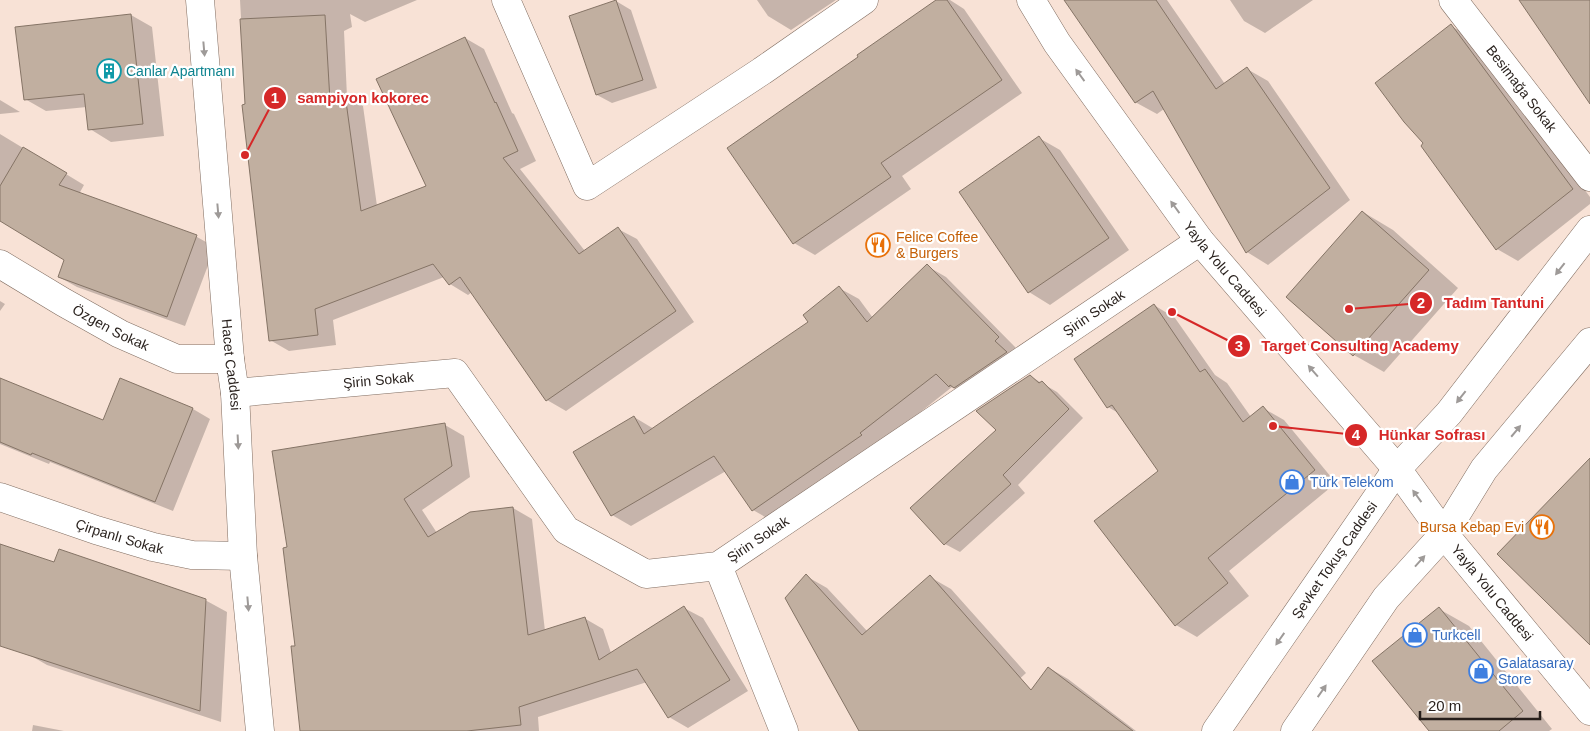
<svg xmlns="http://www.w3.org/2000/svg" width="1590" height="731" font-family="Arial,sans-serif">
<rect width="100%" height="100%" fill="#f8e2d6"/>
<path fill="#0003" d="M240 0H417L365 22 350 14 352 27 344 31 347 97 363 106 377 206 428 187 465 38 484 49 512 113 514 114 536 161 520 169 585 251 618 229 637 239 694 322 566 411 547 400 472 292 468 295 450 284 444 277 333 320 336 345 289 351 270 340 246 106Z
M757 0H836L791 30 768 16Z
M938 0H950L964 9 1022 93 902 176 911 189 815 255 794 243 860 57Z
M1066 0H1167L1225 84 1247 69 1268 81 1350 200 1268 265 1247 252 1164 109 1157 114 1135 102Z
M1230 0H1313L1265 33 1244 21Z
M616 1 631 10 657 88 612 103 597 95Z
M131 15 152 27 164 136 111 142 90 129 87 107 46 111 25 99Z
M1451 26 1472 38 1590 197V204L1518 261 1497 249 1425 143Z
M0 100 20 112 0 114Z
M0 134 84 185 79 194 197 237 215 247 185 326 77 287 59 277 66 259 0 220Z
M1039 138 1060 150 1129 250 1050 305 1029 292 961 193Z
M1363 212 1393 230 1458 288 1384 372 1354 355 1288 297Z
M927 266 946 277 1017 349 969 397 952 387 879 445 772 521 753 510 726 471 631 526 612 515 634 417 654 429 810 322 839 288 859 299 873 318Z
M0 301 5 304 0 311Z
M1154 305 1175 318 1215 375 1227 383 1251 417 1263 408 1284 420 1336 483 1229 571 1249 596 1197 637 1176 625 1160 472 1120 414 1108 407Z
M1030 376 1057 392 1083 418 1018 485 1025 493 960 552 945 544 997 430Z
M0 380 103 422 193 409 210 419 173 511 50 462 49 464 0 444Z
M445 425 464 436 470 477 422 510 437 533 513 508 532 519 545 631 584 618 603 629 611 653 684 608 703 618 748 691 688 728 669 717 647 682 538 717 539 731H302L297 647 288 548Z
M0 546 55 564 205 600 227 612 221 722 47 665 0 638Z
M806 576 827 588 868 632 930 577 951 589 1026 673 963 731H861Z
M1439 609 1469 626 1552 729 1549 731H1430Z
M1049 668 1068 679 1136 731H1002Z
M33 725 64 731H32Z"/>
<path fill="#c1afa0" stroke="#857466" d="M616 0 643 80 596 95 569 16Z
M936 0H947L1002 80 881 163 891 177 793 244 727 148 858 57 857 55Z
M1064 0H1156L1216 89 1247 67 1330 188 1246 253 1153 91 1135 103Z
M1519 0H1590V104Z
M131 14 143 124 88 130 84 94 24 100 15 27Z
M325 15 330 101 345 94 361 211 426 186 376 79 465 37 495 103 496 102 518 151 503 158 579 254 618 227 676 311 546 401 460 277 449 285 433 264 315 309 318 335 269 341 242 105 245 104 240 19Z
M1451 24 1573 189 1496 250 1421 146 1423 143 1404 122 1375 83Z
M1039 136 1109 238 1028 293 959 192Z
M23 147 67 173 59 185 197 235 167 317 58 277 64 260 0 221V186Z
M1362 211 1429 270 1353 356 1286 297Z
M927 264 999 337 995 341 1007 352 954 388 950 385 949 387 936 374 860 433 862 435 752 511 714 456 611 516 573 452 634 416 644 434 808 322 803 315 839 286 867 322Z
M1154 304 1200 372 1205 369 1243 422 1263 406 1315 470 1208 558 1228 583 1175 626 1094 521 1158 471 1112 405 1107 408 1074 359Z
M1030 375 1039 383 1042 381 1069 409 1003 475 1011 484 944 545 910 508 996 430 976 411Z
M0 378 103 420 120 378 193 408 155 502 32 453 31 455 0 442Z
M445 423 452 466 404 499 428 537 470 512 513 507 528 635 585 617 599 660 684 606 730 680 668 718 637 669 519 707 521 725 467 731H300L291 646H295L283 548 287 547 272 451Z
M1590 458V645L1497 554Z
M0 544 54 562 59 549 206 599 200 711 0 646Z
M806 574 862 635 930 575 1031 690 1048 667 1133 731H859L785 598Z
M1439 607 1523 711 1499 731H1429L1372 661Z"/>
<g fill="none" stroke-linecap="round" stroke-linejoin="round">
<g stroke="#806d61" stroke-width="29">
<g id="minor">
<path id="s1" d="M200 0 230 359 235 393 243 556 260 731"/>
<path d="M506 0 587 186 762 71 864 0"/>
<path id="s2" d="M1031 0 1057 43 1200 241 1397 469 1444 534 1590 711"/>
<path id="s3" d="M1453 0 1590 177"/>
<path id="s4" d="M0 264 63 302 120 334 177 359H230"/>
<path id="s5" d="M235 393 455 373 566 530 646 574 718 566 1200 241"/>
<path id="s6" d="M0 497 96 530 153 547 192 555 243 556"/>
<path d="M718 566 784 731"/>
</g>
</g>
<g stroke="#806d61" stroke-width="29">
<g id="major">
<path id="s7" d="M1216 731 1397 469 1449 413 1590 230"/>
<path d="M1295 731 1386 598 1444 534 1484 469 1590 342"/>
</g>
</g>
<use href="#minor" stroke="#fff" stroke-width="28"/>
<use href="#major" stroke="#fff" stroke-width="28"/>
</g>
<defs><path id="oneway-solid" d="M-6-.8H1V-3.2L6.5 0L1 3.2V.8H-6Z" transform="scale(1.25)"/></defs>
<g fill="#9e9a98">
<use href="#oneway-solid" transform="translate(204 49) rotate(85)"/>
<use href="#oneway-solid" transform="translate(1080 75) rotate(-126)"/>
<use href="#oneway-solid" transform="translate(1175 207) rotate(-126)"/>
<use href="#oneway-solid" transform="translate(218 211) rotate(85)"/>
<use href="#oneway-solid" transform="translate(1560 269) rotate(128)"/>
<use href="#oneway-solid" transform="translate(1313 371) rotate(-131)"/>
<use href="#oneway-solid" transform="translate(1461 397) rotate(128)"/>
<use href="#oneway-solid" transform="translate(1516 431) rotate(-50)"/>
<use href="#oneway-solid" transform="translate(238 442) rotate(87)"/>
<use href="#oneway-solid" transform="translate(1417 496) rotate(-126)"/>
<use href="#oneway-solid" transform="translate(1420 561) rotate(-48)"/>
<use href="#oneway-solid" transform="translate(248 604) rotate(85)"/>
<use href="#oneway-solid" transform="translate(1280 639) rotate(125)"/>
<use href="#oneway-solid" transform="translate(1322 691) rotate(-55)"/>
</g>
<defs>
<g id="building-ring" transform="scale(1.25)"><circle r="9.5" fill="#fff" stroke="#0f9aa8" stroke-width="1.5"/><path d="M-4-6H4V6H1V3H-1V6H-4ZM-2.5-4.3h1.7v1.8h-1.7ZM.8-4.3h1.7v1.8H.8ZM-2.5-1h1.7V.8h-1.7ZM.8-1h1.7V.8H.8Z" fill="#0f9aa8"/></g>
<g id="restaurant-ring" transform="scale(1.25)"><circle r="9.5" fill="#fff" stroke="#e8710a" stroke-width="1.5"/><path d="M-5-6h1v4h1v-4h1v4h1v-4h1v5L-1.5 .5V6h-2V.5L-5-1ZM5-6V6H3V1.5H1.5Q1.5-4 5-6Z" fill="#e8710a"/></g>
<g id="shop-ring" transform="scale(1.25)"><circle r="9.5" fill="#fff" stroke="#3f7fe0" stroke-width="1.5"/><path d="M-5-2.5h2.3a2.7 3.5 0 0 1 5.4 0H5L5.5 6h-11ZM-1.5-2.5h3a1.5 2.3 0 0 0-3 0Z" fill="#3f7fe0"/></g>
</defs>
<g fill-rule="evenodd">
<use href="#building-ring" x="109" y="71"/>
<use href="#restaurant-ring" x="878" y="245"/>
<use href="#shop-ring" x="1292" y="482"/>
<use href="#restaurant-ring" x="1542" y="527"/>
<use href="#shop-ring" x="1415" y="635"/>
<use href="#shop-ring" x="1481" y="671"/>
</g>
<g text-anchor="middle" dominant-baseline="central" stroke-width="4.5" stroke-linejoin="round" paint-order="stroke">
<g font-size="14" fill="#0d838f" stroke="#fff" text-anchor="start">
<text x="126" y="71">Canlar Apartmanı</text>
</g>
<g font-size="14" fill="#271f1b" stroke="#fff">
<text stroke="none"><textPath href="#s3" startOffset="112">Besimağa Sokak</textPath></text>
<text stroke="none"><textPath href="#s2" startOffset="332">Yayla Yolu Caddesi</textPath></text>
<text stroke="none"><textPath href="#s5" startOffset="1030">Şirin Sokak</textPath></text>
<text stroke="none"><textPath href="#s4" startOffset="128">Özgen Sokak</textPath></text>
<text stroke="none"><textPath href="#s1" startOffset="366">Hacet Caddesi</textPath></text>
<text stroke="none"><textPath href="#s5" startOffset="144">Şirin Sokak</textPath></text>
<text stroke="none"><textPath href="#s6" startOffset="126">Çirpanlı Sokak</textPath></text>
<text stroke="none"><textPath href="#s5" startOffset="625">Şirin Sokak</textPath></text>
<text stroke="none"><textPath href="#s7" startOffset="208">Şevket Tokuş Caddesi</textPath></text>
<text stroke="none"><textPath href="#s2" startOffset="752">Yayla Yolu Caddesi</textPath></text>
</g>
<g font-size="14" fill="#c56008" stroke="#fff" text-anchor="start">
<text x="896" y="237">Felice Coffee<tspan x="896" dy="16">&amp; Burgers</tspan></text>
<text x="1524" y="527" text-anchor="end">Bursa Kebap Evi</text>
</g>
<g font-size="14" fill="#366cbe" stroke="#fff" text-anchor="start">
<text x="1310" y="482">Türk Telekom</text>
<text x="1432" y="635">Turkcell</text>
<text x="1498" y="663">Galatasaray<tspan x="1498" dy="16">Store</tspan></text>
</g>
</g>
<path fill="none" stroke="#d62828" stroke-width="2" d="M245 155L275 98M1349 309L1421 303M1172 312L1239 346M1273 426L1356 435"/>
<g fill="#d62828" stroke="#fff" stroke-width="2">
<circle cx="245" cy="155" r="5"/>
<circle cx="1349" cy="309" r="5"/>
<circle cx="1172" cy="312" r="5"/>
<circle cx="1273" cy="426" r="5"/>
<circle cx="275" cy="98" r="12"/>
<circle cx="1421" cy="303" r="12"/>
<circle cx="1239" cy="346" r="12"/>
<circle cx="1356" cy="435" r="12"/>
</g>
<g font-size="15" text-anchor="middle" font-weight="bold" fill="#fff">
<text x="275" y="103">1</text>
<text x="1421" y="308">2</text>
<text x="1239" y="351">3</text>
<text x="1356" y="440">4</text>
</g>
<g font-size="15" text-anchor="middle" font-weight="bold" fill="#d62828" stroke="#fff" stroke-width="4.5" stroke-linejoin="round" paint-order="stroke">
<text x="363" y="103">sampiyon kokorec</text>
<text x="1494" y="308">Tadım Tantuni</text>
<text x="1360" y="351">Target Consulting Academy</text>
<text x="1432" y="440">Hünkar Sofrası</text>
</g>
<path d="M1420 711v8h120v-8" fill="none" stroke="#271f1b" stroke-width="2.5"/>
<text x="1428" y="711" font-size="15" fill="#271f1b" stroke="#ffffff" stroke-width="4" paint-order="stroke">20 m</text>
</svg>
